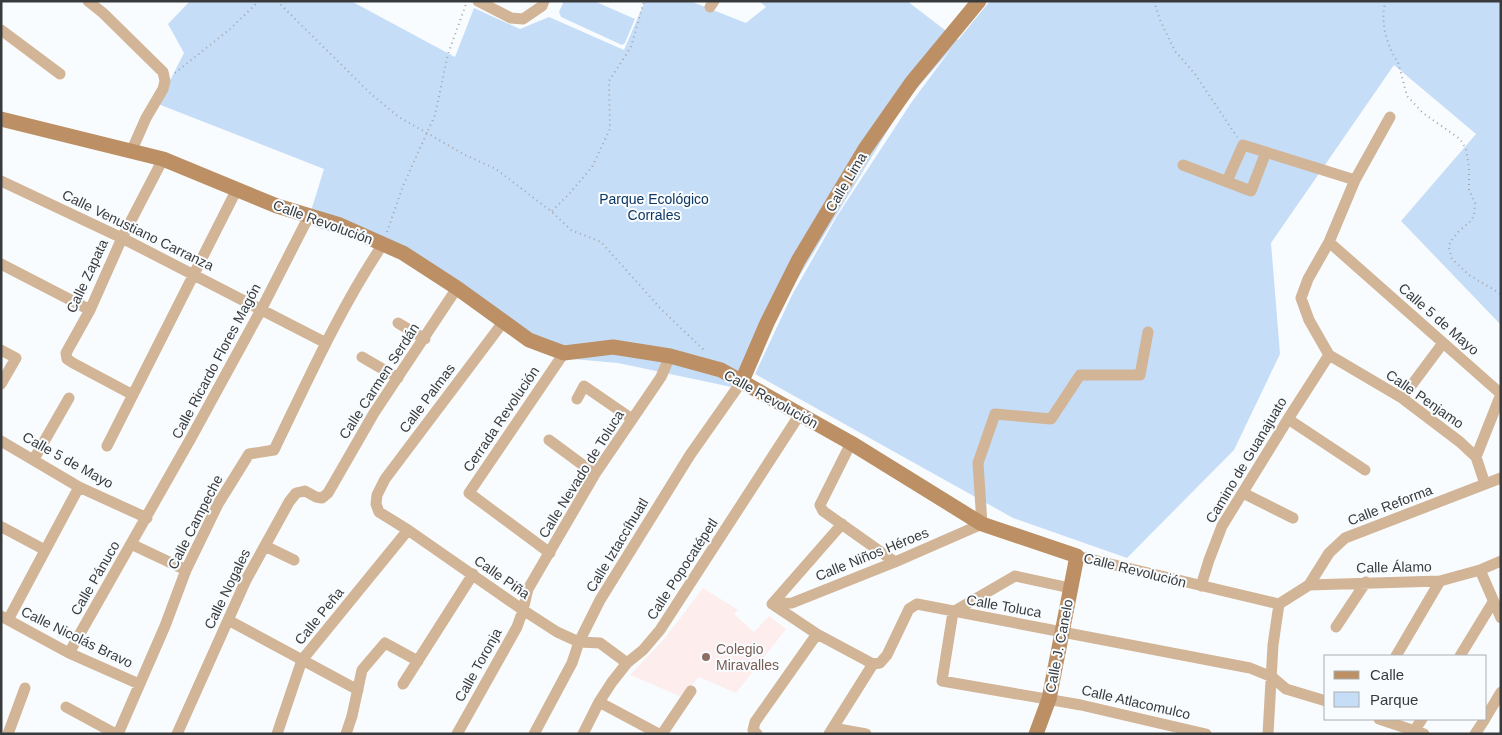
<svg xmlns="http://www.w3.org/2000/svg" width="1502" height="735" font-family="Helvetica,sans-serif">
<rect width="100%" height="100%" fill="#f9fcfe"/>
<path fill="#fdeded" d="M703 588 738 610 734 614 754 632 769 616 786 629 736 693 699 677 682 697 630 675 664 639Z"/>
<path fill="#c6ddf8" d="M190 1H351L455 57 474 8 520 29 549 17 624 50 645 1H690L746 23 766 7 759 1H907L958 40 990 1H1501V325L1401 221 1476 134 1394 65 1271 243 1280 354 1234 450 1127 558 1013 518 755 374 792 295 837 216 911 103 951 49 905 102 775 316 741 389 618 363 561 358 385 250 307 224 324 169 158 104 184 53 168 24Z
M564 1H594L635 19 625 43 622 45 561 17 559 12Z"/>
<g fill="none" stroke-linecap="round" stroke-linejoin="round">
<path stroke="#a3a6a8" stroke-width="2" stroke-dasharray="1 4" stroke-linecap="butt" d="M277 1 371 94 399 117 465 155 496 169 552 212 571 230 601 242 662 310 705 351
M1154 1 1160 20 1175 51 1195 74 1237 137
M1386 1C1379 18 1387 48 1398 62L1407 96 1423 113 1460 139 1466 149 1469 167V190L1475 203 1474 215 1471 221 1458 232 1450 242 1449 248 1452 259 1469 275 1501 294
M175 73 230 29 259 1
M552 211 570 193 592 167 610 129 609 81 631 47 644 1
M387 232 403 186 435 115 448 54 466 4"/>
<path stroke="#d2b497" stroke-width="11" d="M88 1 103 13 163 72 165 81 163 89 146 118 131 152
M478 1 511 18 523 19 542 6 544 1
M710 7 714 1
M1 30 60 74
M1390 117 1355 180 1329 242 1308 279 1301 298 1309 320 1329 355 1402 398 1460 442 1476 457 1485 484
M1183 165 1251 191 1266 152
M1 181 122 238 326 343
M1227 181 1243 145 1355 180
M1329 242 1501 394 1476 457
M1 264 90 310
M504 321 385 479 377 495 376 504 379 512 408 530 523 610 557 632 579 642 600 643 627 663
M398 323 425 339
M1 350 16 358 1 384
M362 357 398 378
M133 395 73 363 67 359 66 353 90 310 122 238 163 159
M1402 398 1443 343
M577 399 584 386 632 419
M1288 419 1365 470
M549 440 595 474
M1 441 79 487 147 518
M851 443 820 505 823 511 895 562
M107 446 237 189
M34 459 69 398
M1243 493 1293 518
M2 527 45 550
M131 544 186 570
M265 546 294 560
M550 553 469 493 564 353
M1077 556 1279 604 1273 645 1268 734
M1480 570 1501 561
M1309 585 1329 553 1345 538 1501 478
M1201 586 1209 560 1222 526 1288 419 1329 355
M772 604 792 603 895 562 982 524 978 463 995 414 1051 419 1080 375H1140L1148 332
M772 604 817 634 873 664
M772 604 842 524
M1279 604 1309 585 1440 581 1480 570 1501 618
M953 612 942 681 1081 705 1206 734
M953 612 1015 576 1070 588
M1 616 69 653 139 684
M8 620 79 487
M228 620 358 690
M1336 627 1366 582
M69 653 191 438 262 308 309 216
M1396 656 1440 581
M1460 656 1493 602
M403 684 473 574
M599 702 659 734
M66 707 116 734
M1486 717 1501 692
M1379 719 1424 734
M833 728 866 734
M1414 731 1422 719
M8 734 25 688
M118 734 165 626 186 570 218 504 249 454 274 450C308 380 340 308 383 244
M177 734 246 580 289 502 296 493 305 491 316 497 322 498 328 493 374 413 457 288
M277 734 302 660 408 530
M346 734 352 716 362 670 385 643 418 661
M457 734 517 627 523 610 528 589 595 474 661 377 670 356
M534 734 572 663 579 642 600 600 690 455 742 381
M583 734 599 702 612 682 627 663 643 650 660 630 800 414
M662 734 691 691
M757 734 753 730 755 722 817 634
M829 734 873 664 880 663 887 655 909 609 917 604 1250 668 1272 677 1286 689 1326 701
M1475 734 1485 719"/>
<path stroke="#bc9064" stroke-width="15" d="M1 119 163 159 277 206 340 225 403 253 457 288 529 340 545 346 564 353 613 347 670 356 721 370 851 443 982 524 1077 556 1049 699 1036 734
M742 381 767 323 798 261 865 149 912 82 979 1"/>
</g>
<circle fill="#8d6e63" stroke="#f9fcfe" stroke-width="2" cx="706" cy="657" r="5"/>
<g text-anchor="middle" dominant-baseline="central" stroke-width="4" stroke-linejoin="round" paint-order="stroke">
<g font-size="14" fill="#383a3c" stroke="#f9fcfe">
<text transform="translate(846 182) rotate(-59)">Calle Lima</text>
<text transform="translate(323 222) rotate(20)">Calle Revolución</text>
<text transform="translate(138 230) rotate(26)">Calle Venustiano Carranza</text>
<text transform="translate(87 276) rotate(-65)">Calle Zapata</text>
<text transform="translate(1439 319) rotate(41)">Calle 5 de Mayo</text>
<text transform="translate(216 361) rotate(-62)">Calle Ricardo Flores Magón</text>
<text transform="translate(379 381) rotate(-57)">Calle Carmen Serdán</text>
<text transform="translate(427 398) rotate(-53)">Calle Palmas</text>
<text transform="translate(771 399) rotate(29)">Calle Revolución</text>
<text transform="translate(1425 399) rotate(35)">Calle Penjamo</text>
<text transform="translate(501 419) rotate(-56)">Cerrada Revolución</text>
<text transform="translate(68 460) rotate(29)">Calle 5 de Mayo</text>
<text transform="translate(1246 460) rotate(-59)">Camino de Guanajuato</text>
<text transform="translate(581 474) rotate(-58)">Calle Nevado de Toluca</text>
<text transform="translate(1390 505) rotate(-21)">Calle Reforma</text>
<text transform="translate(195 522) rotate(-63)">Calle Campeche</text>
<text transform="translate(617 545) rotate(-59)">Calle Iztaccíhuatl</text>
<text transform="translate(872 554) rotate(-22)">Calle Niños Héroes</text>
<text transform="translate(1394 567) rotate(-1)">Calle Álamo</text>
<text transform="translate(682 569) rotate(-57)">Calle Popocatépetl</text>
<text transform="translate(1135 570) rotate(14)">Calle Revolución</text>
<text transform="translate(502 577) rotate(35)">Calle Piña</text>
<text transform="translate(95 578) rotate(-60)">Calle Pánuco</text>
<text transform="translate(227 589) rotate(-64)">Calle Nogales</text>
<text transform="translate(1004 606) rotate(10)">Calle Toluca</text>
<text transform="translate(319 616) rotate(-51)">Calle Peña</text>
<text transform="translate(77 637) rotate(26)">Calle Nicolás Bravo</text>
<text transform="translate(1059 646) rotate(-79)">Calle J. Canelo</text>
<text transform="translate(478 665) rotate(-61)">Calle Toronja</text>
<text transform="translate(1136 702) rotate(13)">Calle Atlacomulco</text>
</g>
<g font-size="14" fill="#0f3762" stroke="#f9fcfe">
<text x="654" y="199">Parque Ecológico<tspan x="654" dy="16">Corrales</tspan></text>
</g>
<g font-size="14" fill="#785e54" stroke="#f9fcfe" text-anchor="start">
<text x="716" y="649">Colegio<tspan x="716" dy="16">Miravalles</tspan></text>
</g>
</g>
<rect width="1502" height="735" fill="none" stroke="#383a3c" stroke-width="5"/>
<rect x="1324" y="655" width="162" height="65" fill="#f9fcfe" stroke="#acaeb0"/>
<rect x="1334" y="671" width="25" height="8" fill="#bc9064" stroke="#acaeb0"/>
<text x="1370" y="680" font-size="15" fill="#383a3c">Calle</text>
<rect x="1334" y="692" width="25" height="15" fill="#c6ddf8" stroke="#acaeb0"/>
<text x="1370" y="705" font-size="15" fill="#383a3c">Parque</text>
</svg>
